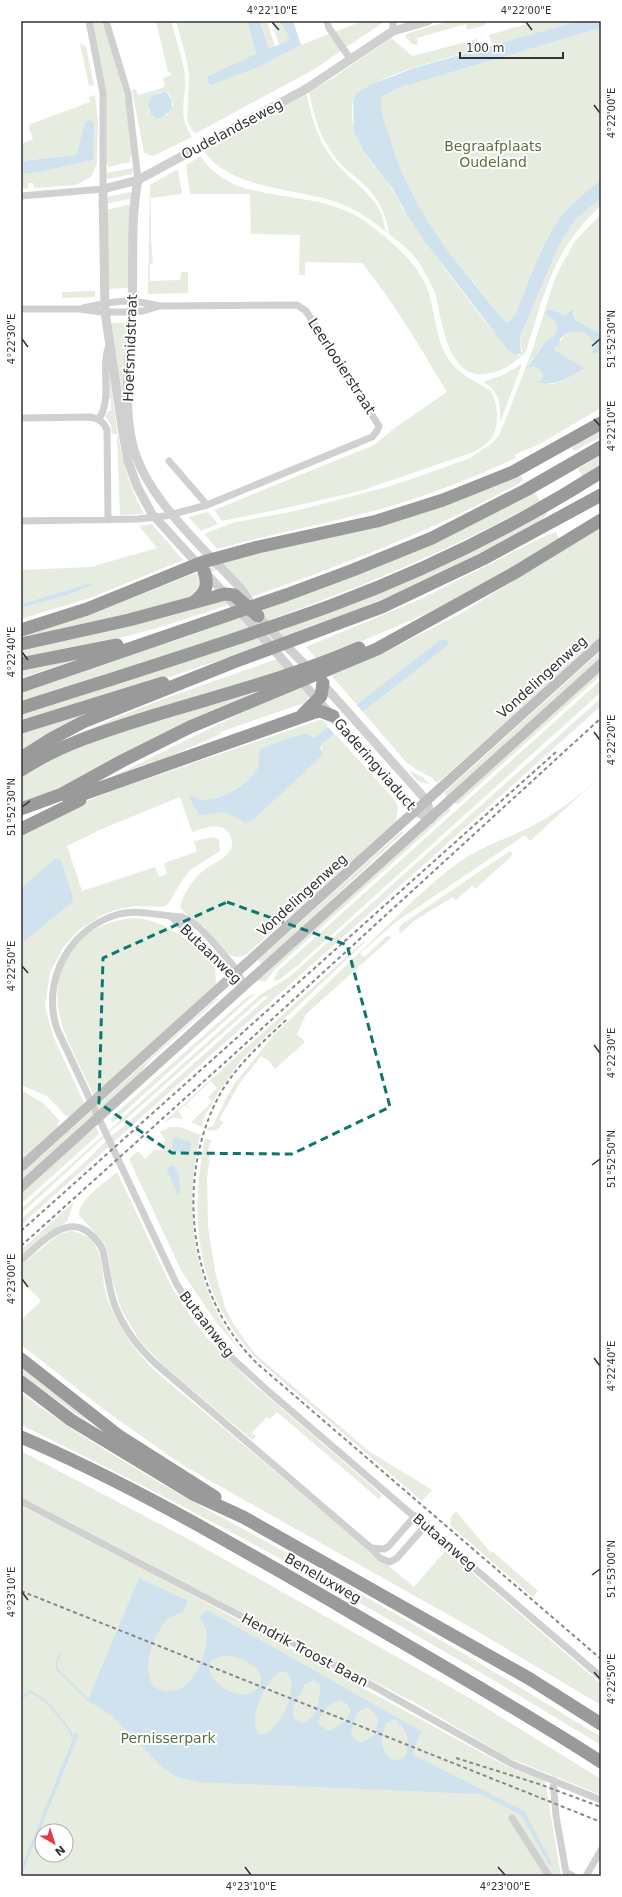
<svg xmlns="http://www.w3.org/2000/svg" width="622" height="1897" font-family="'DejaVu Sans',sans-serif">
<rect width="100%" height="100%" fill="#fff"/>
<path fill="#e6ecdf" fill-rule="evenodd" d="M92 21H104L123 91 128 113 133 156H130L131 162 108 167V164L106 165V113Z
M156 21H171C175 37 181 53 184 69 189 95 175 112 192 137L153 156 144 153 132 90 136 89 138 95 165 87 163 78 171 75 170 72H168ZM166 91 170 95 173 106 168 114 162 118 150 113 148 110 157 93Z
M176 21H247L256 55 210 75 263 65 301 45 363 21H385L313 70 196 133 194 132 187 121 189 75 186 57Z
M259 21H267L275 47 271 49 267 47Z
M272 21H278C281 28 291 32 288 41L279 45Z
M449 21H485L486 25 467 30 466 24 417 38 418 44 415 45 411 43 405 36 409 33Z
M537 21H578L492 46 489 35Z
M601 28V180C588 191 573 201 562 215 543 239 527 286 515 315L508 322 505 321C457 262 410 211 388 136 385 123 379 110 382 97L398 88Z
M391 38 413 56 477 39 479 49C455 56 361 78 353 101 349 114 356 139 363 151 371 164 384 175 392 189 398 197 401 207 407 215 419 234 505 354 519 356L522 351 520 337 559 245 576 219 601 198V206C553 248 545 293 526 351 517 362 504 370 490 373 449 384 442 323 436 296 433 288 429 279 424 271 416 255 403 245 389 234 387 214 377 196 362 183 355 176 346 170 339 162 320 139 315 120 309 92L333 78Z
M80 43 86 47 94 85 89 86Z
M306 93C313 121 317 140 336 163 350 180 370 191 380 211 383 217 384 225 386 232 372 220 357 210 339 203 298 188 227 190 203 149Z
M95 95 98 121 97 163 92 176 76 185 34 188 33 183H28V188L21 189V174L40 172 93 160 85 122 79 150 75 155 21 161V144L33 139 29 128 31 124 90 102 89 97Z
M201 156C207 169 228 183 241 187 282 200 330 196 366 222 392 241 421 265 430 297 436 320 437 347 453 365 464 377 477 382 491 391 498 403 500 427 491 439 487 444 480 448 474 452L360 491 295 506 222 521 214 510 374 445 396 427 447 392C421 349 394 302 362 263L305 262V275H299L300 235 251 234 250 194H190L186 165Z
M133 168 132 174 109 179 106 178V173Z
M178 169 182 194 151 198V239L153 263 150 264V281L180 280 181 272H188V293L148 294 150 185Z
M129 192 132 193 133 198 106 204 108 197Z
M132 204 130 288 107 289 106 210Z
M601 214V321L599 326 601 327V334L575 320 574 312 569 311 564 315 550 309 547 315C555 321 559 324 556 334L546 341 528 365 536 367 543 374V379L538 382 552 384 563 381 561 356 554 350 555 348 567 333 585 332 596 345 591 353H597L601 349V408L538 445 514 455 516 458C469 479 423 498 373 511 321 525 269 534 217 549L204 534 232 523 295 511 391 486 468 459 491 444 499 435 509 411 533 348 554 281 560 268 575 241Z
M95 291V297L62 298V292Z
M110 323H127L124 347 123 398H121Z
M108 357C115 412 117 465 144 514L120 515 117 434H112L111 425 105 416 108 411H111V399H108Z
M522 364 500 423C501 405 500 391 483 382L503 375Z
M601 429V437L574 451 572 448 574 445Z
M601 455V466L583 477 578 469Z
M521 475 523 480 518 484C432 531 340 566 248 598 199 615 149 632 98 643 73 649 47 653 21 658V635C93 617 159 585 229 561ZM226 566 249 593 191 598 201 588 207 574Z
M535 493 540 501C376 591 198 646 21 702V689L177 640 270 607 437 541Z
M208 512 218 524 201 531 188 517Z
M546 512 547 514 540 521C474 557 407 591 336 618 233 659 127 690 21 724V714L217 650Z
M152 524 183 560 90 598 21 619V608L71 594 92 585 91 583 21 604V570L91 567 157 548 139 526Z
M601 527V638L437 783 431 777 417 770 406 762 363 712 446 647 443 639 357 705 331 675 389 650 460 614Z
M556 532 560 541 430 612 318 660 306 647 423 598 545 536Z
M601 651V659L448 798 444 793Z
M93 654 21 678V667Z
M277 659 288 671 51 748C123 710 201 686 277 659Z
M601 670V675L458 804 453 803Z
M601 680V692L297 966 280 979 273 981 278 971Z
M302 686 309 695 307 702 220 732 221 734 164 759 110 778 243 712Z
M266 690 96 773 21 805V777C90 731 187 712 266 690Z
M601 698V706L21 1225V1219C44 1199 67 1178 89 1158 101 1147 110 1136 123 1127L269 996 263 997 125 1120 114 1128 21 1214V1209L261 994 288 978Z
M82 712 83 716 21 752V733Z
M319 720H323L329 727 314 738 308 733 302 734 259 751C259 755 260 762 258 766 251 783 222 799 204 800 199 801 195 797 189 798L199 815 222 811 251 821 322 756 323 753 321 745 335 734 394 799 398 807 396 823C348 868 296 910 246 955 228 963 216 942 205 930L206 928C201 923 182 913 181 908 180 903 183 898 185 894 190 885 196 876 204 870 212 864 223 860 229 852 232 848 233 842 231 838 224 819 206 828 192 832L180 797 104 828 67 846 82 891 155 867 159 877 167 874 164 863 197 852 194 841 214 837 219 840 220 851 190 870 183 879 168 904 163 907 135 906 118 909 102 915 79 930 64 946 50 973 45 1006 53 1036 85 1105 73 1116H66L47 1096 21 1085V835L64 811 109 792Z
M409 770 424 778 430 784 417 781Z
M601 776 530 841 525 835 396 922 360 953 364 957 387 936 392 937 306 1014 297 1034 305 1042 275 1069 268 1060 261 1056 239 1084 219 1120 223 1122C220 1129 214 1132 206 1130L209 1127 213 1126 226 1098 235 1083 273 1036 417 897C434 882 451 867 470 855 491 843 513 836 534 825 559 812 580 795 601 776Z
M450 807V811L275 969 265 982 257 980Z
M402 831 403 833 262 964 258 960Z
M510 851 513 855 475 889 472 886 456 900 453 897 414 921 400 934 399 927 402 924Z
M135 918C173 922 190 943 215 968L216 984 94 1096C84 1073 65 1040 60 1017 47 964 82 921 135 918Z
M364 941 365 942 241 1060 218 1093 204 1117 202 1127 191 1122 212 1102 208 1097 217 1088 211 1081 186 1104 193 1112 185 1105 178 1111 182 1117V1119L173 1118 164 1122Z
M256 993 247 1001 112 1123 111 1119 114 1115 247 997Z
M217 998 218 999 149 1061 139 1075 21 1181V1174Z
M21 1090 43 1103 59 1120 57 1129 21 1162Z
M96 1127 99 1134 21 1204V1192L87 1133 88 1134Z
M170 1127H180L200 1135C183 1214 193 1290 244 1355L216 1322 182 1272 129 1159 138 1151 145 1159 154 1150H163L165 1139 160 1132Z
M205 1138 211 1140 208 1150 210 1155 207 1179 208 1227 216 1276 226 1310 233 1323 254 1353 370 1452 432 1490 422 1501 260 1362C197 1300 188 1221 205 1138Z
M117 1172 171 1286 189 1314 207 1338 252 1383 382 1495 379 1499 277 1412 270 1419 267 1417 252 1433 256 1436 252 1440 163 1365 140 1341 121 1309 112 1279 108 1253 104 1243 79 1215C78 1200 106 1182 117 1172Z
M74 1202 67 1222 45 1234 21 1255V1250Z
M71 1231C82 1233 91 1237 96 1247 103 1259 102 1273 104 1286 112 1319 131 1346 154 1370L414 1587 446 1550 601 1684V1705L470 1627 184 1466 110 1414 21 1345V1320L41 1301 21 1280V1265L58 1235Z
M21 1366 86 1418 85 1420 21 1375Z
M21 1393C108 1458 205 1508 300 1560 402 1616 502 1676 601 1737V1745C413 1630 220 1521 21 1425Z
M21 1451 192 1541 300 1602 473 1700 601 1779V1795L507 1757 417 1704 21 1497Z
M21 1505 141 1567 506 1766 545 1781 561 1876H21ZM42 1831H66V1855H42Z
M456 1511 491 1553 492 1551 538 1591 533 1597 450 1525 451 1517Z"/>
<path fill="#cfe2ee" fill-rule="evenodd" d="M247 21H259L269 49 287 41 289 38 286 31 278 21H293L301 45 263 65 210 85 207 79 208 76 256 54Z
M578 21H601V28L398 88 382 97 381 104C382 115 385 125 389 136 409 208 458 265 505 321L508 322 515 315C527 286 543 239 562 215 573 201 588 191 601 180V198L576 219 559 245 520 337 521 354 515 355 508 350 425 242 407 215 393 189 363 151 354 132 353 101 356 94 370 85 414 68Z
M166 91 171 99 172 109 162 118H156L150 113 148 102 154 95Z
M90 120 94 123V127L93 160 40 172 21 174V161L75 155 77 153 85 122Z
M550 309 564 315 571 310 573 311 575 320 601 334V349L597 353H591L596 345 585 332 567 333 560 339 559 346 555 347 554 350 584 368C568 378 556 387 537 382L543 379V374L536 367 528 366 546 341 556 334C559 322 553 321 545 313Z
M91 583 92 585 71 594 21 608V604Z
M445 639 449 643 446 647 322 744 320 747 323 753 322 756 254 819 245 823C223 809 224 812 199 815L189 798 190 796C195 796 199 801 204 800 224 799 249 784 258 767 260 761 258 754 260 749L302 734 307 733 314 738 440 640Z
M55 859H60L62 864 73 898 72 902 21 944V888Z
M175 1137 189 1141 191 1143 190 1152 188 1154 173 1150 172 1148 173 1139Z
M173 1166 179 1173 180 1193 178 1195 167 1170 168 1167Z
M139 1578 188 1601C186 1605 185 1609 182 1612 179 1614 174 1615 171 1617 166 1619 161 1626 159 1631 152 1641 148 1656 148 1669 149 1679 151 1687 161 1690 190 1700 207 1657 207 1635 207 1629 202 1623 200 1618L201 1615 207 1610 421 1731 412 1754 524 1811 553 1865 550 1866 521 1815 481 1794 200 1782 177 1777 162 1767 112 1716 90 1702V1695ZM225 1655C290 1667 254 1714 220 1685 211 1677 208 1672 210 1661ZM282 1671C305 1674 282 1734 260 1735 245 1722 266 1678 282 1671ZM314 1680 320 1685C320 1700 318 1718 302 1723L293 1718V1707L305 1684ZM341 1700 348 1705 351 1710 347 1720 329 1731 318 1724C321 1712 328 1703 341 1700ZM364 1708H370L379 1719 374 1736 360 1743 353 1737 351 1731 357 1713ZM394 1719C408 1730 413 1743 403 1759L392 1760C378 1747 381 1740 386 1723Z
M75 1733 78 1734V1737L21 1876V1869Z"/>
<path fill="#fff" d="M356 704 364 713 336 736 327 726Z"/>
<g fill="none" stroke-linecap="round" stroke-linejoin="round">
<path stroke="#cfe2ee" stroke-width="2" d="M61 1653 56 1663 57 1669 88 1700H90
M21 1699 30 1692C44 1695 67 1725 73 1737"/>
<path stroke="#d0d0d0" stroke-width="7" d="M106 21 128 94 138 180
M327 21 329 28 351 60
M393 21V31
M21 196 103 189V93L89 21
M83 308C113 301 129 298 159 306
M21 309H79L102 312H128L143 311 160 306 297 305 306 311 379 426 377 431 372 437 207 505 165 516 138 519 21 521
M21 418 91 417C99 419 104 422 107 430L108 520
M99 419C113 397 100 369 109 345
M169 461 207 505
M170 916C197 937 216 967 243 986
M244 986C238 969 230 962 219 949 208 937 197 922 182 917 178 916 174 917 170 916 153 914 136 910 119 914 69 928 41 981 57 1029L177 1285 208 1331 233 1359 268 1391 601 1677
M21 1260C38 1246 65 1214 88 1232 94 1237 101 1244 103 1251 108 1272 108 1291 117 1311 126 1332 140 1349 156 1364L371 1548 380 1558 390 1562 397 1558 426 1525
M21 1501 350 1673 512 1764 601 1800
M371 1548 384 1549 388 1547 415 1516
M553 1780 556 1816 566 1872 573 1876
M512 1818 549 1876
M586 1876 601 1850"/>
<path stroke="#d0d0d0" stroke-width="9" d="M428 21 393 31 306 89 138 180 103 189 105 312 123 433 128 461 137 486 152 514 225 594 415 811 431 819
M138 180C130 220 134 260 132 301 131 348 122 396 132 442 144 497 204 548 241 589 248 597 252 608 259 617 275 636 294 653 311 671
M321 682 427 801 431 819"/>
<path stroke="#bdbdbd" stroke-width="10" d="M21 1167 601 643
M21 1187 601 664"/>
<path stroke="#9a9a9a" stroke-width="13" d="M194 602C206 593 209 585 204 571
M21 630 87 609 203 562 258 547 377 521 443 500 513 472 601 423
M21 644 129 620 225 594 234 595 258 616
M21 664 117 645
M21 686 286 595 353 570 432 538 526 490 601 447
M21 708C124 675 228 643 330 606 424 571 516 526 601 472
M303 714 321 696 323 683
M21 727 163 683
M21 758 51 739 83 722 234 662 382 607 483 559 601 495
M21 770C61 744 107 730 152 716 221 695 292 677 359 648
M69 799 312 713 320 711 333 716
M21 809 62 794 122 761 190 727 377 649 516 572 601 520
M21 829 80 800
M21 1359 119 1436 215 1497
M21 1382 71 1420 137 1460 193 1494 243 1517 530 1679 601 1724
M21 1437C131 1484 236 1546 340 1606 427 1657 516 1707 601 1762"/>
<path stroke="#888" stroke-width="2" stroke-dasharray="4 3" stroke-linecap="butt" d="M286 1020C264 1041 240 1062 223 1089 173 1173 187 1299 260 1366L601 1659
M21 1231 556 752
M21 1246 232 1056 601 718
M21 1591 601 1822
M456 1758 539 1784 601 1807"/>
</g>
<path fill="none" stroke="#0f766e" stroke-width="3" stroke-dasharray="8 5" stroke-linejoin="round" d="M227 902 347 945 390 1107 292 1154 172 1153 99 1103 103 958Z"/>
<path fill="none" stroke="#333" stroke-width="1.5" d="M272 22 279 30M526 22 532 30M594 105 600 113M22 339 28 347M592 346 600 339M594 419 600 426M22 652 28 660M594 732 600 740M22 807 30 801M22 966 28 973M594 1045 600 1053M592 1165 600 1159M22 1279 28 1287M594 1358 600 1366M592 1575 600 1569M22 1592 28 1600M594 1672 600 1679M245 1867 251 1875M498 1867 505 1875"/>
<g text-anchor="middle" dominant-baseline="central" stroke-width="4" stroke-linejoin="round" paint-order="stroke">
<g font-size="14" fill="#333" stroke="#fff">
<text transform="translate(232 129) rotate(-28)">Oudelandseweg</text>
<text transform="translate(130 348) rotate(-88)">Hoefsmidstraat</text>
<text transform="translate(342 366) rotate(57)">Leerlooierstraat</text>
<text transform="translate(542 677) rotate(-42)">Vondelingenweg</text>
<text transform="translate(375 764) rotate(49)">Gaderingviaduct</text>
<text transform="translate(302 895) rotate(-42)">Vondelingenweg</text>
<text transform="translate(211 954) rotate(44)">Butaanweg</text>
<text transform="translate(207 1324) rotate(52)">Butaanweg</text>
<text transform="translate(445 1542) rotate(41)">Butaanweg</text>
<text transform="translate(323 1578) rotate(30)">Beneluxweg</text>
<text transform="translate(305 1650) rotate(28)">Hendrik Troost Baan</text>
</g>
<g font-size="14" fill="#56703f" stroke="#fff">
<text x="493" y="146">Begraafplaats<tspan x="493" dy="16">Oudeland</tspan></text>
<text x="168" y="1738">Pernisserpark</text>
</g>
</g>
<rect width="622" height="1897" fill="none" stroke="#ffffff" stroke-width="44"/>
<g transform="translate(54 1843) rotate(141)"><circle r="19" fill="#ffffff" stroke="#adadad"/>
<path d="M0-3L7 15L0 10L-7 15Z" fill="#e63946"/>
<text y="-6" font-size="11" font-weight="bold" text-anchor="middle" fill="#333333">N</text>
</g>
<path d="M460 52v6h103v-6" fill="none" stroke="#333333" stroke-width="2"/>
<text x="466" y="52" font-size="12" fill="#333333" stroke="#ffffff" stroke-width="3" paint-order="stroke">100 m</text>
<rect x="22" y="22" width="578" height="1853" fill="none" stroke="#333" stroke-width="1.5"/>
<g font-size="10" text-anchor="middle" fill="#333">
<text x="272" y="14">4°22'10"E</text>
<text x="526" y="14">4°22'00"E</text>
<text transform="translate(611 113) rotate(-90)" y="4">4°22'00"E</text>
<text transform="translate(11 339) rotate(-90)" y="4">4°22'30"E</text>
<text transform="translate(611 339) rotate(-90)" y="4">51°52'30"N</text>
<text transform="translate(611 426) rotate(-90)" y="4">4°22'10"E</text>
<text transform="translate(11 652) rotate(-90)" y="4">4°22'40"E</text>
<text transform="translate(611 740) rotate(-90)" y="4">4°22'20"E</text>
<text transform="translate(11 807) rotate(-90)" y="4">51°52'30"N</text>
<text transform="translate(11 966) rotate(-90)" y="4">4°22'50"E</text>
<text transform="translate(611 1053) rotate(-90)" y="4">4°22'30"E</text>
<text transform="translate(611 1159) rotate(-90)" y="4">51°52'50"N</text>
<text transform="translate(11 1279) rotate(-90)" y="4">4°23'00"E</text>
<text transform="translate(611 1366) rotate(-90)" y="4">4°22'40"E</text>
<text transform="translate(611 1569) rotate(-90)" y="4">51°53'00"N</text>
<text transform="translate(11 1592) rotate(-90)" y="4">4°23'10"E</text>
<text transform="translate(611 1679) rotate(-90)" y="4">4°22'50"E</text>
<text x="251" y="1890">4°23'10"E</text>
<text x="505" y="1890">4°23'00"E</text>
</g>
</svg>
